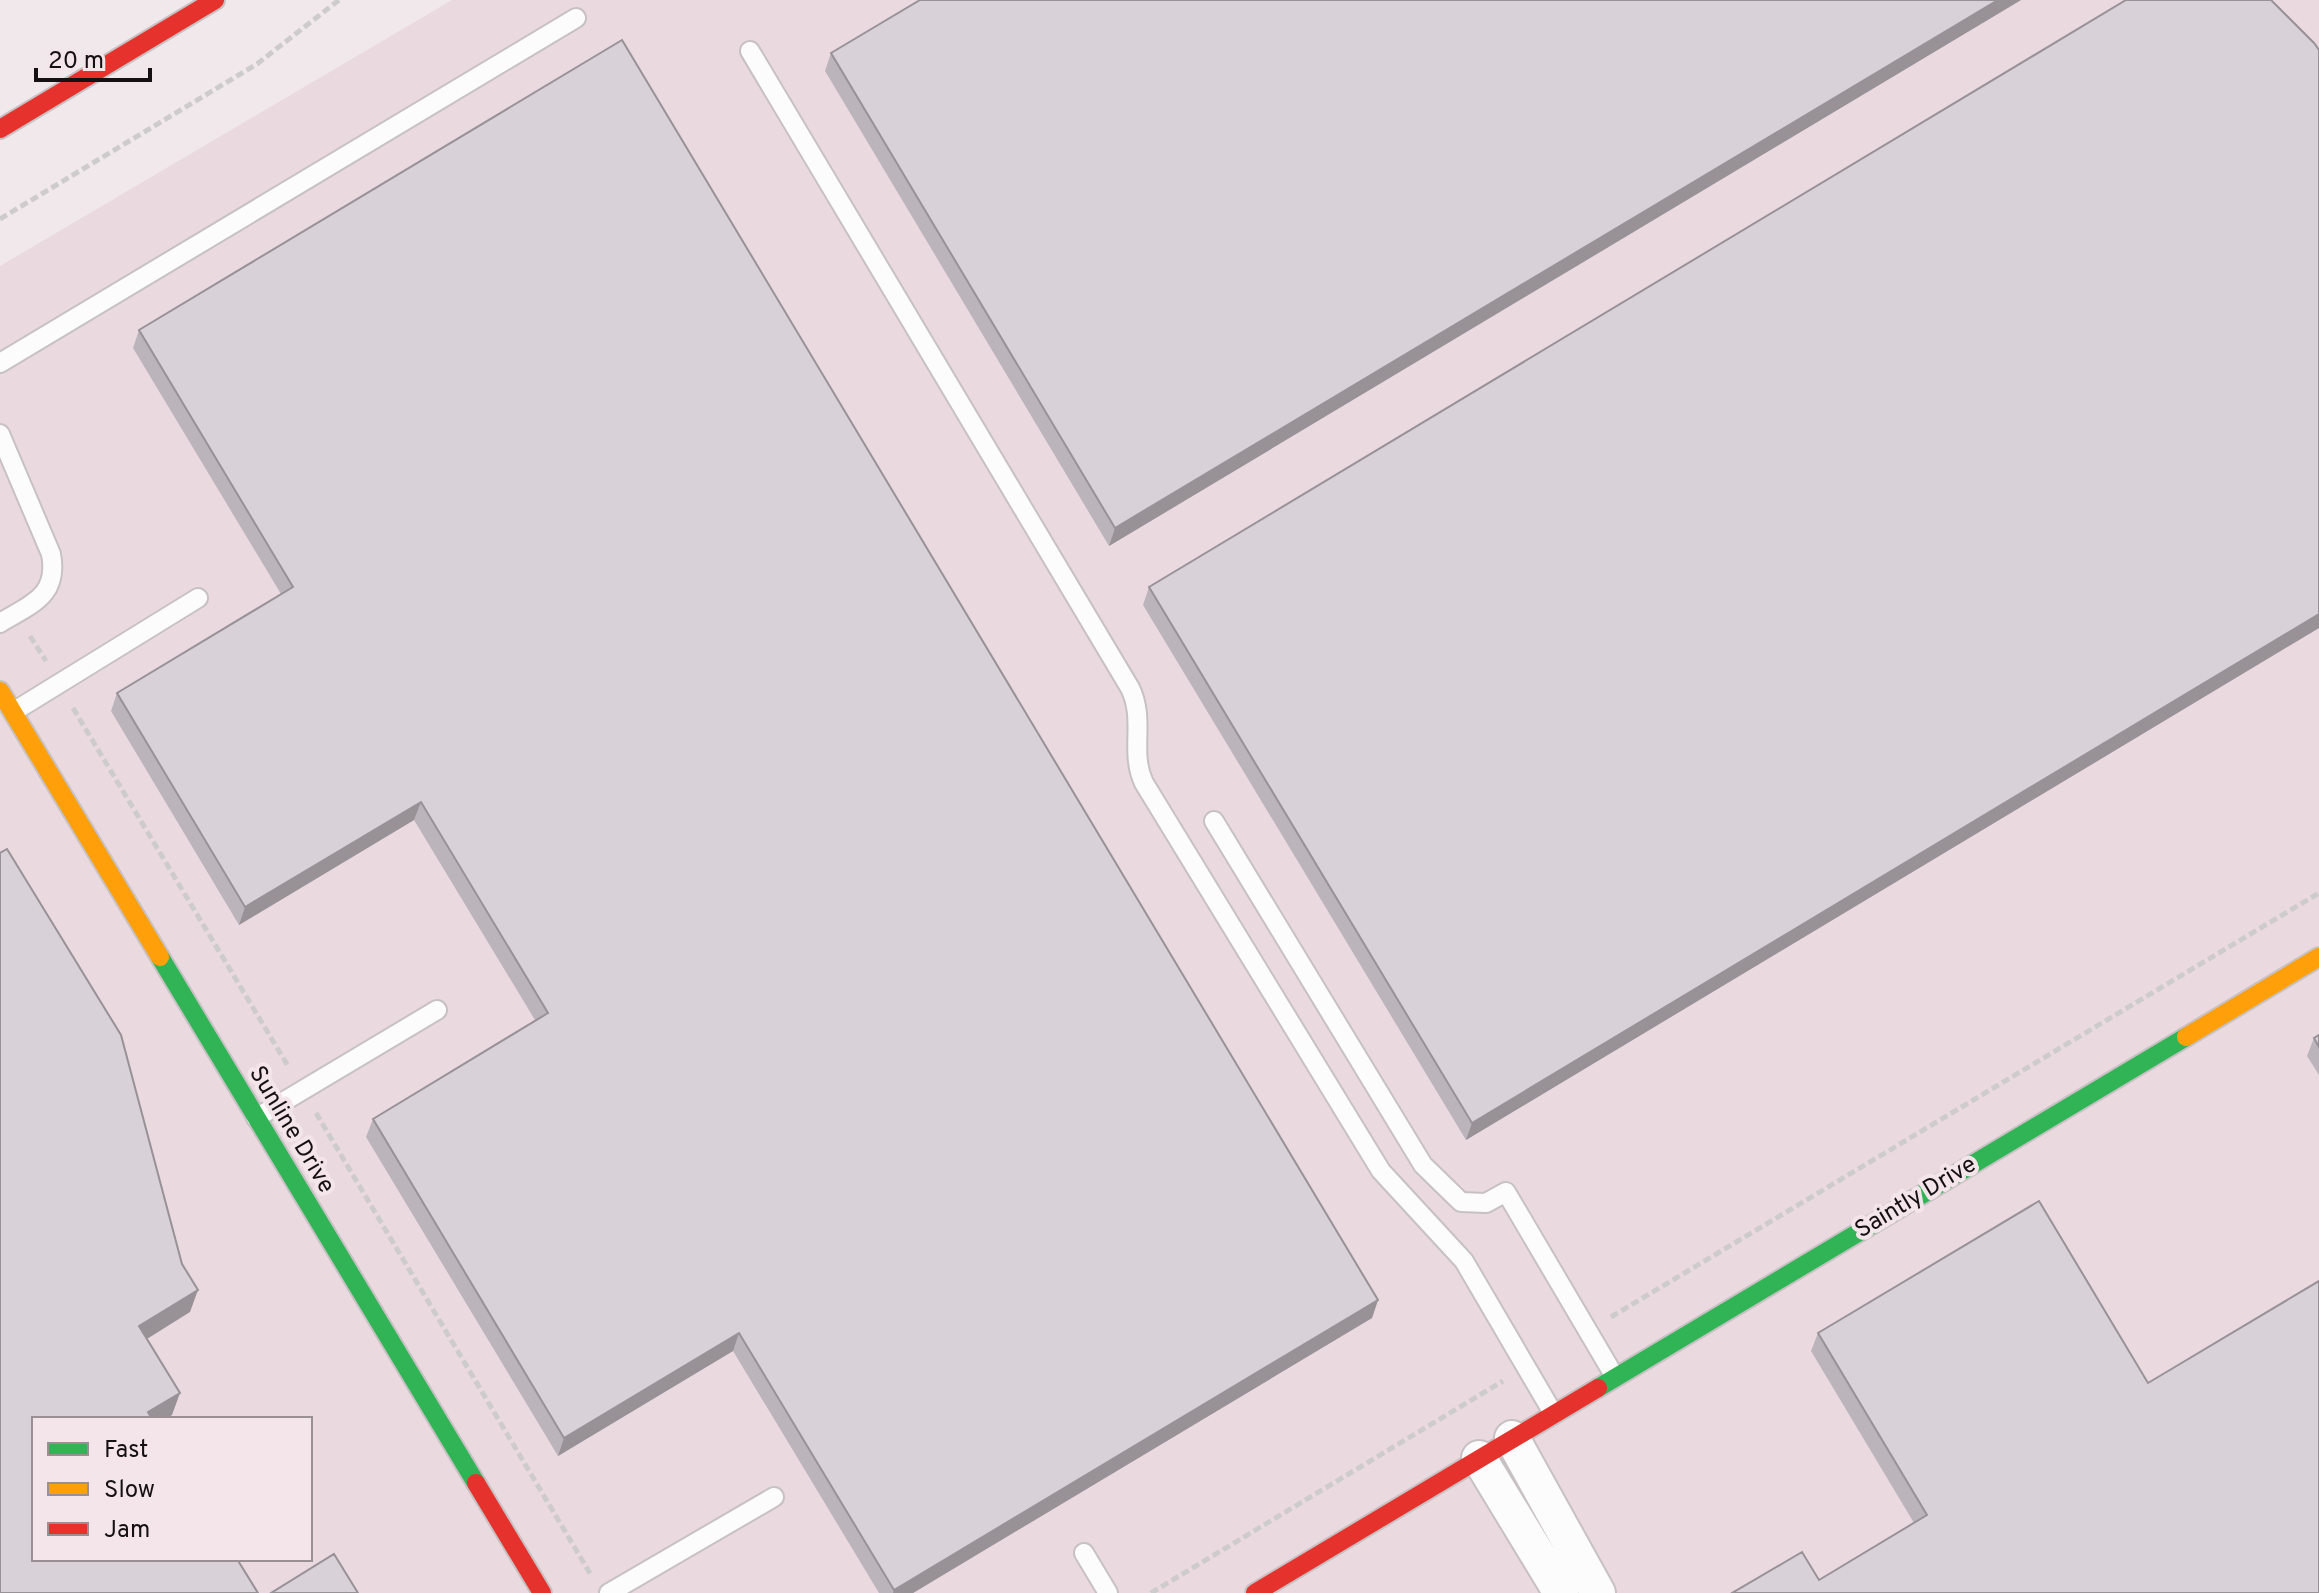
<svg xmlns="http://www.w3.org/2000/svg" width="2319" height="1593" font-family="Overpass,sans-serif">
<rect width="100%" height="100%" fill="#f0e8eb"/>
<path fill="#eadae0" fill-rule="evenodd" d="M452 0H2319V1593H0V266ZM34 1419H310V1559H34Z"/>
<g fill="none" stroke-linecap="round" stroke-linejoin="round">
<g stroke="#c7c1c3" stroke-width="22">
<path id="lane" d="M750 51 1130 688C1146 720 1129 752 1144 783L1381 1171 1464 1261 1553 1413
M0 363 576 18
M0 434 51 554C59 596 31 604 0 623
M13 712 198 598
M1214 821 1423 1165 1461 1202 1486 1203 1506 1192 1615 1377
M256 1118 437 1010
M1084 1553 1108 1593
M609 1593 774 1497"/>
</g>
<g stroke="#c7c1c3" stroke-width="38">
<path id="street" d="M1512 1438 1598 1593
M1479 1458 1561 1593"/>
</g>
<g stroke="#c7c1c3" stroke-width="22">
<path id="fast" d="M160 957 476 1483
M1598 1388 2186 1037"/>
</g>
<g stroke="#c7c1c3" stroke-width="22">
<path id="slow" d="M0 691 160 957
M2186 1037 2319 957"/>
</g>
<g stroke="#c7c1c3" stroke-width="22">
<path id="jam" d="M0 129 215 0
M476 1483 542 1593
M1255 1593 1598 1388"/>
</g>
<path stroke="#cdcbcc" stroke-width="5" stroke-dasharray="8 4" stroke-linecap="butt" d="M0 219 257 64 339 0
M30 636 46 661
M73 708 288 1066
M316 1113 591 1575
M1611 1317 2319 893
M1151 1593 1503 1381"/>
<use href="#lane" stroke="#fdfcfc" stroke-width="18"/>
<use href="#street" stroke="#fdfcfc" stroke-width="34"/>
<use href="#fast" stroke="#30b455" stroke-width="18"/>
<use href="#slow" stroke="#ff9f0a" stroke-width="18"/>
<use href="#jam" stroke="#e5322d" stroke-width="18"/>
</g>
<path fill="#bbb4ba" d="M920 0H2021L1109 546 825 71 831 53Z
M2319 50V628L1466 1140 1143 605 1149 587Z
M139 330 1378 1300 1372 1318 913 1593H879L733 1351 558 1456 366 1137 373 1119 535 1020 414 820 239 925 111 711 117 693 281 594 133 348Z
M2319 1035V1075L2307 1056 2314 1038Z
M1818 1333 2148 1383 1819 1580 1914 1523 1811 1351Z"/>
<path fill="#989297" d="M1998 0H2021L1109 546 1115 528Z
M2319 614V628L1466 1140 1472 1123Z
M421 802 414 820 239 925 245 907Z
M198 1290 190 1312 131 1349 139 1326Z
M1378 1300 1372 1318 913 1593H893L894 1590Z
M739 1333 733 1351 558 1456 564 1438Z
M180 1393 172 1415 166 1419H145L148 1412Z"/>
<path fill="#d9d1d8" stroke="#989297" stroke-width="2" d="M920 0H1998L1115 528 831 53Z
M2126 0H2271L2314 43 2319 50V614L1472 1123 1149 587Z
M622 40 1378 1300 894 1590 739 1333 564 1438 373 1119 548 1013 421 802 245 907 117 693 293 587 139 330Z
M7 849 121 1035 182 1264 198 1290 139 1326 180 1393 148 1412 152 1419H34V1559H237L258 1593H0V853Z
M2319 1035V1047L2314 1038Z
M2039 1201 2148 1383 2319 1281V1593H1732L1802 1552 1819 1580 1927 1515 1818 1333Z
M334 1554 358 1593H271Z"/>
<g text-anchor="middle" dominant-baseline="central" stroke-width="8" stroke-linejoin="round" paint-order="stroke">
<g font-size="24" fill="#151012" stroke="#f3e5ea">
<text transform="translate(291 1130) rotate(59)">Sunline Drive</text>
<text transform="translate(1916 1198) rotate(-31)">Saintly Drive</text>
</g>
</g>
<rect x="32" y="1417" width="280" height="144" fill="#f3e5ea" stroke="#9a9094" stroke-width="2"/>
<rect x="48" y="1443" width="40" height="12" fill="#30b455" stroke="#9a9094" stroke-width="2"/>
<text x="104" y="1457" font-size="24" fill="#151012">Fast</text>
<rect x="48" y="1483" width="40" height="12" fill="#ff9f0a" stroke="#9a9094" stroke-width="2"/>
<text x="104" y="1497" font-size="24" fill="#151012">Slow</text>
<rect x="48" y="1523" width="40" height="12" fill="#e5322d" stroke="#9a9094" stroke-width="2"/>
<text x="104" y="1537" font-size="24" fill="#151012">Jam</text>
<path d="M36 68v12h114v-12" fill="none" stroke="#151012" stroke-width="4"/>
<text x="48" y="68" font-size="24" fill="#151012" stroke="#f3e5ea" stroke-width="6" paint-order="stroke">20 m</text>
</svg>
